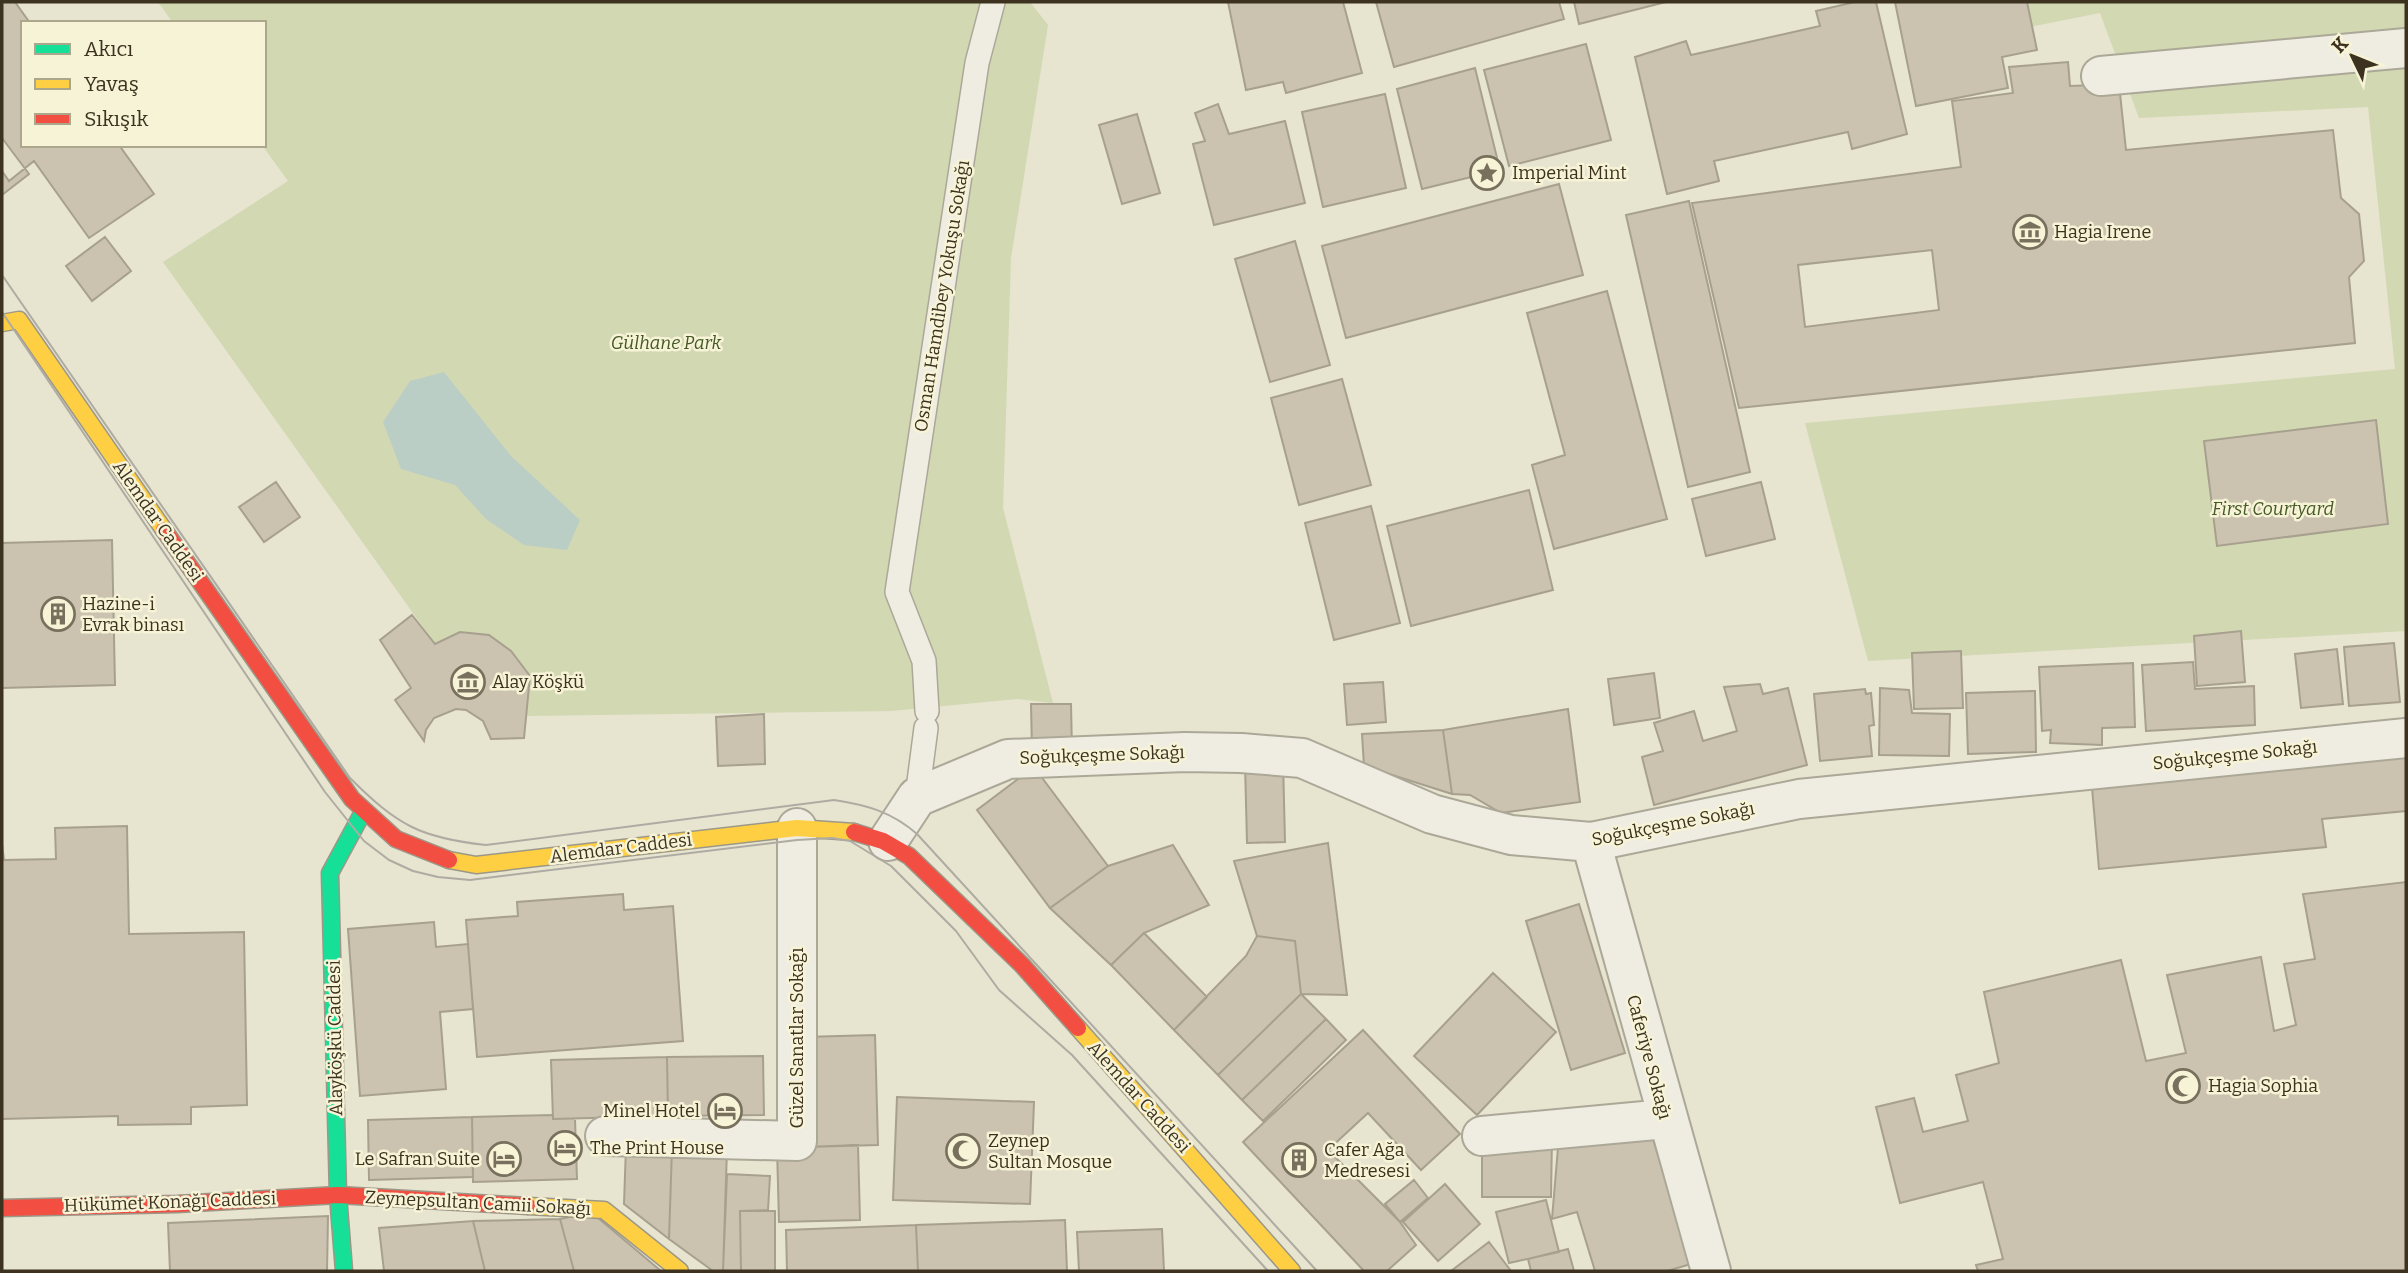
<svg xmlns="http://www.w3.org/2000/svg" width="2408" height="1273" font-family="Bitter,serif">
<rect width="100%" height="100%" fill="#e7e4d0"/>
<path fill="#d2d8b2" d="M158 2H1030L1048 25 1011 258 1003 508 1053 703 1017 699 891 711 526 716 530 676C500 635 484 621 435 644L163 262 288 181 262 145 264 23H173Z
M2023 2H2406V631L1868 661 1805 423 2395 369 2368 107 2139 118 2100 13 2030 27Z"/>
<path fill="#bbcec5" d="M444 372 511 456 580 520 567 550 524 545 486 519 455 485 401 469 383 422 410 381Z"/>
<path fill="#cbc2b0" stroke="#a8a08f" stroke-width="2" fill-rule="evenodd" d="M2 2H15L30 23H23V145H119L154 194 89 238 34 161 9 181 2 171Z
M1228 2H1343L1362 73 1286 93 1283 82 1246 90Z
M1376 2H1559L1564 19 1394 67Z
M1574 2H1666L1579 24Z
M1855 2H1876L1907 134 1852 149 1848 132 1714 161 1719 181 1667 194 1635 57 1686 41 1691 55 1820 26 1816 11Z
M1895 2H2027L2037 50 2002 57 2008 88 1916 106Z
M1586 44 1611 140 1509 166 1484 70Z
M2068 62 2070 86 2119 84 2126 150 2333 130 2341 198 2359 214 2364 261 2349 277 2355 343 1739 408 1692 203 1961 167 1952 101 2013 93 2009 67ZM1932 250 1939 310 1805 327 1798 265Z
M1475 68 1500 170 1422 189 1397 89Z
M1385 94 1406 188 1323 207 1302 112Z
M1218 104 1229 134 1285 121 1305 203 1214 225 1193 144 1205 141 1195 113Z
M1137 114 1160 193 1122 204 1099 125Z
M2 138 29 174 2 195Z
M1559 184 1583 275 1346 338 1322 246Z
M1689 201 1750 472 1688 487 1626 215Z
M105 237 131 271 92 301 66 266Z
M1295 241 1330 365 1270 382 1235 259Z
M1607 291 1667 519 1554 549 1532 465 1565 455 1527 313Z
M1342 379 1371 485 1299 505 1271 398Z
M2376 420 2388 524 2217 546 2204 441Z
M276 482 300 517 264 542 239 507Z
M1761 482 1775 539 1706 556 1692 499Z
M1529 490 1553 590 1411 626 1387 526Z
M1371 506 1400 623 1334 640 1305 523Z
M112 540 115 685 2 688V543Z
M412 615 435 644 460 632 489 635 511 651 530 676 524 738 491 739 483 721 466 710 456 709 434 718 426 730 424 741 395 700 411 688 380 640Z
M2241 631 2245 682 2197 686 2194 636Z
M2394 643 2400 702 2349 706 2344 647Z
M2337 649 2343 704 2301 708 2295 654Z
M1961 651 1963 708 1914 709 1912 653Z
M2193 662 2195 689 2254 686 2255 725 2146 731 2142 665Z
M2133 663 2135 727 2102 728V745L2050 743 2051 730 2042 731 2039 667Z
M1654 673 1660 718 1614 725 1608 679Z
M1383 682 1386 722 1347 725 1344 684Z
M1760 684 1763 694 1788 688 1807 765 1654 805 1642 757 1663 751 1654 723 1694 711 1703 741 1737 731 1724 687Z
M1880 688 1909 690 1912 713 1950 714 1949 756 1879 755Z
M1865 689 1866 694 1871 693 1874 725 1869 726 1872 756 1820 761 1814 694Z
M2035 691 2036 752 1968 754 1966 693Z
M1031 704H1071L1072 750 1032 751Z
M1568 709 1580 802 1501 813 1470 795 1452 794 1443 730Z
M764 714 765 764 718 766 716 717Z
M1443 730 1452 794 1364 766 1362 734Z
M2406 744V811L2322 819 2326 847 2099 869 2091 776Z
M1283 761 1285 842 1247 843 1245 763Z
M1034 767 1108 866 1050 908 977 810Z
M127 826 129 934 244 932 247 1105 191 1107V1124L118 1125V1116L2 1119V844L4 860 56 859 55 828Z
M1328 843 1347 995 1301 994 1295 941 1257 936 1234 861Z
M1173 845 1209 905 1144 933 1111 965 1050 908 1108 866Z
M2406 882V1271H1978L1976 1265 2003 1259 1983 1182 1900 1203 1876 1107 1914 1098 1923 1132 1968 1121 1956 1075 1999 1063 1984 992 2121 960 2146 1061 2186 1053 2167 975 2261 957 2274 1031 2296 1025 2284 964 2315 959 2303 894Z
M623 894 624 910 673 906 683 1041 477 1057 466 920 518 916 517 902Z
M1579 904 1625 1053 1571 1070 1526 921Z
M434 922 436 947 468 944 473 1009 440 1012 446 1089 360 1096 348 929Z
M1144 933 1207 997 1174 1030 1111 965Z
M1257 936 1295 941 1301 994 1218 1075 1174 1030 1246 956Z
M1493 973 1556 1032 1477 1115 1414 1056Z
M1301 994 1326 1019 1242 1100 1218 1075Z
M1326 1019 1346 1040 1263 1121 1242 1100Z
M1363 1030 1460 1134 1421 1170 1368 1113 1328 1150 1400 1222 1416 1245 1387 1271H1364L1243 1142Z
M875 1035 878 1145 807 1147 804 1037Z
M763 1056 764 1115 668 1116 667 1057Z
M667 1057 668 1116 553 1119 551 1060Z
M897 1097 1034 1102 1030 1204 893 1200Z
M553 1115V1119H575L577 1179 473 1182 472 1117Z
M472 1117 473 1177 369 1180 368 1120Z
M1650 1129 1691 1264 1667 1271H1595L1577 1212 1552 1219 1559 1136Z
M1482 1136 1552 1137 1551 1197H1482Z
M858 1145 860 1220 779 1222 777 1148Z
M626 1146 672 1148 669 1239 624 1204Z
M672 1148 727 1149 723 1271H713L669 1239Z
M727 1174 770 1176 768 1210 740 1211 741 1271H723Z
M1414 1180 1428 1198 1400 1222 1385 1204Z
M1445 1184 1480 1224 1438 1261 1403 1222Z
M1546 1200 1559 1252 1509 1263 1496 1212Z
M740 1211H775V1271H741Z
M591 1212 661 1271H574L560 1219Z
M328 1216 327 1271H170L168 1223Z
M560 1219 574 1271H485L473 1221Z
M1065 1220 1067 1271H918L916 1225Z
M473 1221 485 1271H384L379 1228Z
M916 1225 918 1271H787L786 1230Z
M1162 1229 1164 1271H1079L1077 1232Z
M1489 1242 1511 1271H1451Z
M1568 1249 1574 1271H1531L1528 1259Z"/>
<g fill="none" stroke-linecap="round" stroke-linejoin="round">
<g stroke="#aca898" stroke-width="26">
<path id="lane" d="M927 711 924 661 897 592 977 63 993 2
M917 797 926 728"/>
</g>
<g stroke="#aca898" stroke-width="42">
<path id="street" d="M2101 76 2406 48
M888 841 917 797 1008 759 1185 752 1241 753 1302 758 1432 814 1511 835 1591 842 1799 799 2406 738
M1591 842 1711 1271
M605 1136 797 1141V828
M1482 1136 1666 1119"/>
</g>
<g stroke="#9c9888" stroke-width="19">
<path id="fast" d="M344 1271 338 1195 330 873 363 812"/>
</g>
<g stroke="#9c9888" stroke-width="19">
<path id="slow" d="M2 323 19 320 164 530
M449 860 476 865 797 828 854 832
M1078 1028 1292 1271
M528 1206 604 1210 680 1271"/>
</g>
<g stroke="#9c9888" stroke-width="19">
<path id="jam" d="M164 530 352 799 396 839 449 860
M854 832 883 841 909 856 1022 965 1078 1028
M2 1208 177 1204 338 1195 528 1206"/>
</g>
<use href="#lane" stroke="#efece2" stroke-width="23"/>
<use href="#street" stroke="#efece2" stroke-width="38"/>
<use href="#fast" stroke="#16e098" stroke-width="16"/>
<use href="#slow" stroke="#ffcf43" stroke-width="16"/>
<use href="#jam" stroke="#f24e42" stroke-width="16"/>
<path stroke="#aeaca2" stroke-width="2" d="M2 275 350 778C397 825 420 838 486 845L834 800C867 805 892 812 917 834L1317 1271
M2 312 325 792 364 841 389 860 413 871 438 877 470 880 797 840 832 838 850 841 891 866 956 931 999 990 1072 1055 1268 1271"/>
</g>
<defs>
<g id="sight-ring" transform="scale(1.75)"><circle r="9.5" fill="#f7f3d7" stroke="#78705d" stroke-width="1.5"/><path d="M0-6L1.8-2.2L6-1.7L2.9 1.2L3.7 5.4L0 3.3L-3.7 5.4L-2.9 1.2L-6-1.7L-1.8-2.2Z" fill="#78705d"/></g>
<g id="museum-ring" transform="scale(1.75)"><circle r="9.5" fill="#f7f3d7" stroke="#78705d" stroke-width="1.5"/><path d="M0-6L6-3V-2H-6V-3ZM-5-1h2V3h-2ZM-1-1h2V3h-2ZM3-1h2V3H3ZM-6 4H6V6H-6Z" fill="#78705d"/></g>
<g id="building-ring" transform="scale(1.75)"><circle r="9.5" fill="#f7f3d7" stroke="#78705d" stroke-width="1.5"/><path d="M-4-6H4V6H1V3H-1V6H-4ZM-2.5-4.3h1.7v1.8h-1.7ZM.8-4.3h1.7v1.8H.8ZM-2.5-1h1.7V.8h-1.7ZM.8-1h1.7V.8H.8Z" fill="#78705d"/></g>
<g id="mosque-ring" transform="scale(1.75)"><circle r="9.5" fill="#f7f3d7" stroke="#78705d" stroke-width="1.5"/><path d="M3.5-4.9A6 6 0 1 0 3.5 4.9A5 5 0 1 1 3.5-4.9Z" fill="#78705d"/></g>
<g id="hotel-ring" transform="scale(1.75)"><circle r="9.5" fill="#f7f3d7" stroke="#78705d" stroke-width="1.5"/><path d="M-6-4.5h1.5V1H6V5H4.5V3h-9V5H-6ZM-4 0a1.8 1.8 0 1 1 3.6 0ZM.5 0V-2.5h3Q6-2.5 6 0Z" fill="#78705d"/></g>
</defs>
<g fill-rule="evenodd">
<use href="#sight-ring" x="1487" y="173"/>
<use href="#museum-ring" x="2030" y="232"/>
<use href="#building-ring" x="58" y="614"/>
<use href="#museum-ring" x="468" y="682"/>
<use href="#mosque-ring" x="2183" y="1086"/>
<use href="#hotel-ring" x="725" y="1111"/>
<use href="#hotel-ring" x="565" y="1148"/>
<use href="#mosque-ring" x="963" y="1151"/>
<use href="#hotel-ring" x="504" y="1159"/>
<use href="#building-ring" x="1299" y="1160"/>
</g>
<g text-anchor="middle" dominant-baseline="central" stroke-width="5" stroke-linejoin="round" paint-order="stroke">
<g font-size="18" fill="#3c321f" stroke="#f7f3d7" text-anchor="start">
<text x="1512" y="173">Imperial Mint</text>
<text x="2054" y="232">Hagia Irene</text>
<text x="82" y="604">Hazine-i<tspan x="82" dy="21">Evrak binası</tspan></text>
<text x="492" y="682">Alay Köşkü</text>
<text x="2208" y="1086">Hagia Sophia</text>
<text x="700" y="1111" text-anchor="end">Minel Hotel</text>
<text x="988" y="1141">Zeynep<tspan x="988" dy="21">Sultan Mosque</tspan></text>
<text x="590" y="1148">The Print House</text>
<text x="1324" y="1150">Cafer Ağa<tspan x="1324" dy="21">Medresesi</tspan></text>
<text x="480" y="1159" text-anchor="end">Le Safran Suite</text>
</g>
<g font-size="18" fill="#3c321f" stroke="#f7f3d7">
<text transform="translate(942 296) rotate(-81)">Osman Hamdibey Yokuşu Sokağı</text>
<text transform="translate(158 521) rotate(55)">Alemdar Caddesi</text>
<text transform="translate(1102 755) rotate(-2)">Soğukçeşme Sokağı</text>
<text transform="translate(2235 755) rotate(-6)">Soğukçeşme Sokağı</text>
<text transform="translate(1673 824) rotate(-11)">Soğukçeşme Sokağı</text>
<text transform="translate(621 848) rotate(-7)">Alemdar Caddesi</text>
<text transform="translate(335 1038) rotate(-91)">Alayköşkü Caddesi</text>
<text transform="translate(797 1038) rotate(-90)">Güzel Sanatlar Sokağı</text>
<text transform="translate(1649 1057) rotate(75)">Caferiye Sokağı</text>
<text transform="translate(1139 1097) rotate(48)">Alemdar Caddesi</text>
<text transform="translate(170 1202) rotate(-2)">Hükümet Konağı Caddesi</text>
<text transform="translate(478 1203) rotate(3)">Zeynepsultan Camii Sokağı</text>
</g>
<g font-size="18" font-style="italic" fill="#445925" stroke="#f7f3d7">
<text x="666" y="343">Gülhane Park</text>
<text x="2273" y="509">First Courtyard</text>
</g>
</g>
<rect width="2408" height="1273" fill="none" stroke="#3c321f" stroke-width="7"/>
<rect x="21" y="21" width="245" height="126" fill="#f7f3d7" stroke="#aca68d" stroke-width="2"/>
<rect x="35" y="44" width="35" height="10" fill="#16e098" stroke="#aca68d" stroke-width="2"/>
<text x="84" y="56" font-size="21" fill="#3c321f">Akıcı</text>
<rect x="35" y="79" width="35" height="10" fill="#ffcf43" stroke="#aca68d" stroke-width="2"/>
<text x="84" y="91" font-size="21" fill="#3c321f">Yavaş</text>
<rect x="35" y="114" width="35" height="10" fill="#f24e42" stroke="#aca68d" stroke-width="2"/>
<text x="84" y="126" font-size="21" fill="#3c321f">Sıkışık</text>
<g transform="translate(2352 56) rotate(313)" stroke="#f7f3d7" stroke-width="5" paint-order="stroke">
<path d="M0-5L12 26L0 18L-12 26Z" fill="#3c321f"/>
<text y="-10" font-size="19" font-weight="bold" text-anchor="middle" fill="#3c321f">K</text>
</g>
</svg>
